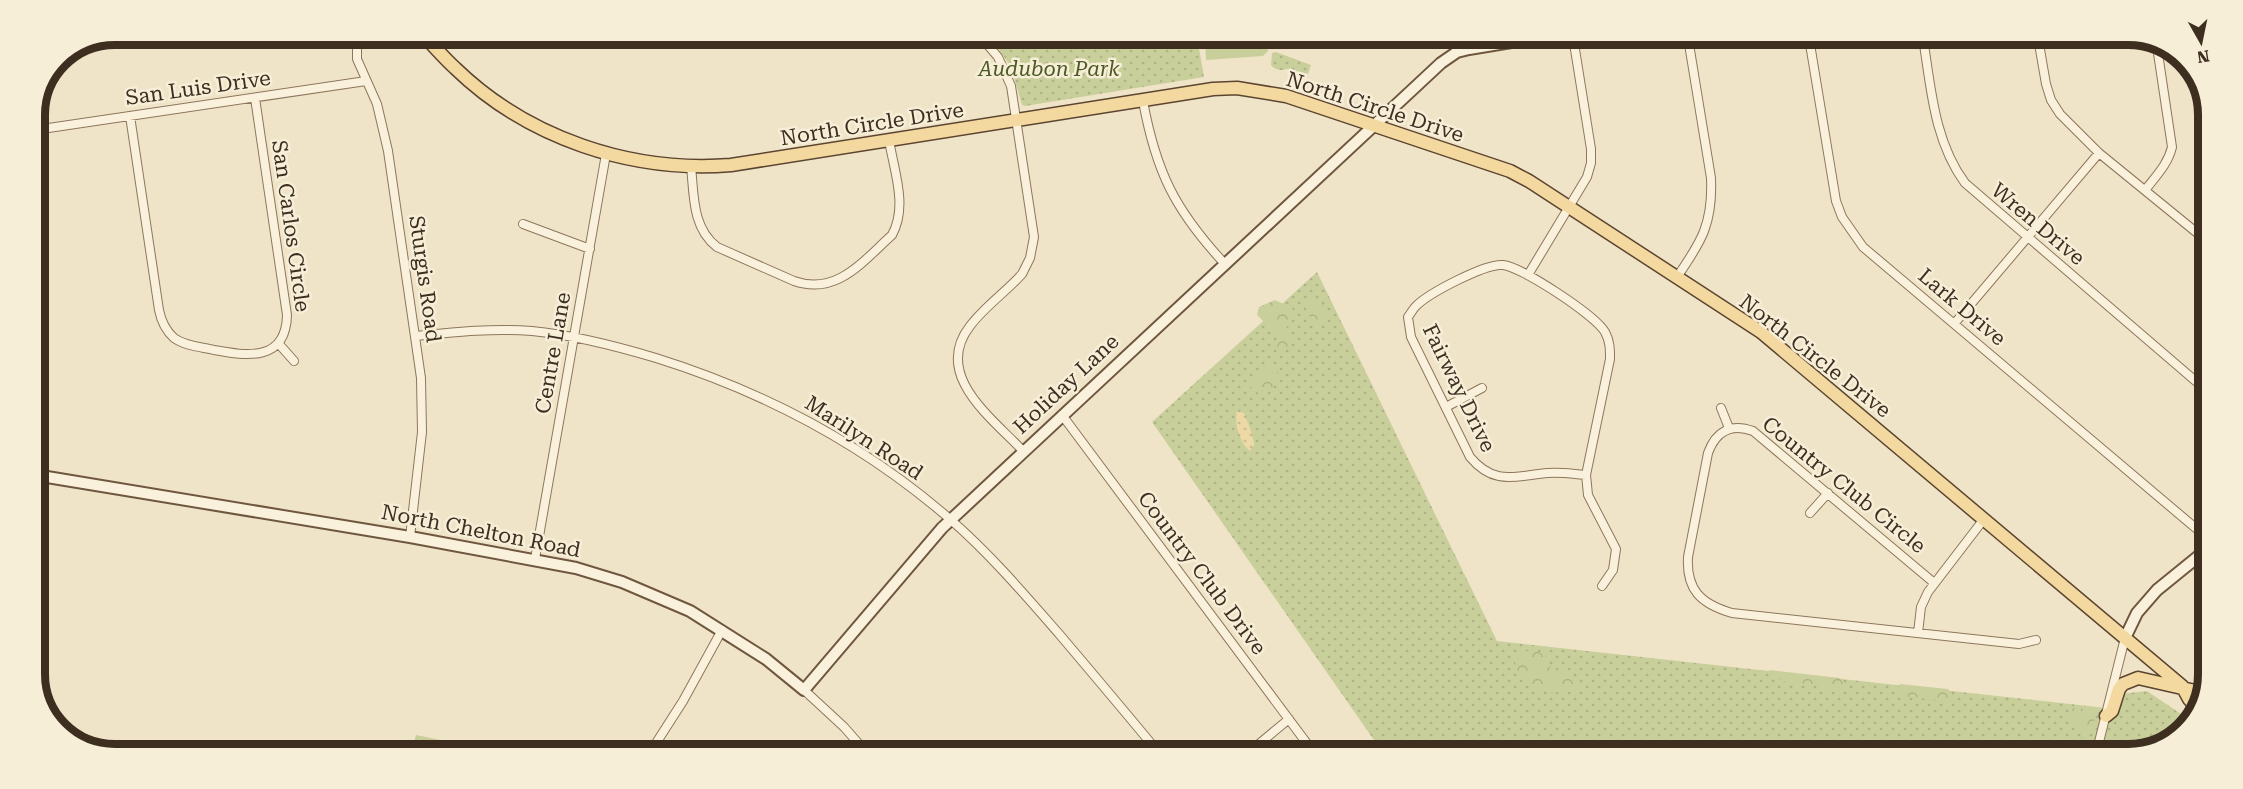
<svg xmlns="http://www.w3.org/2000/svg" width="2243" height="789" font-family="'Roboto Serif',serif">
<defs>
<pattern id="green-dots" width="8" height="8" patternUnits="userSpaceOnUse" patternTransform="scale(1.5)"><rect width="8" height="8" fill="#c9cf9b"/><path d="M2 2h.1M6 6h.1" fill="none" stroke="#aeb285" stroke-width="1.8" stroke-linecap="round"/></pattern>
<pattern id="forest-crowns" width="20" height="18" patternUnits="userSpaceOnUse" patternTransform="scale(1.5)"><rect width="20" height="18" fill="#c9cf9b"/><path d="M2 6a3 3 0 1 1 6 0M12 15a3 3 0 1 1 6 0" fill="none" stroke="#aeb285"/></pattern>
<pattern id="sand-dots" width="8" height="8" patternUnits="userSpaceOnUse" patternTransform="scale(1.5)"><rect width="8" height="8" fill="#ecd9a5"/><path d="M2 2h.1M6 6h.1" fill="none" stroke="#cbbb8e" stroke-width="1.8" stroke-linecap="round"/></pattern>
</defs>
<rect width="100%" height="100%" fill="#f0e4c8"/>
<path fill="url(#green-dots)" d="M990 36 1197 37 1204 77 1025 106 1022 105 1011 67Z
M1276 52 1311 65 1308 74 1287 69C1281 71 1275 70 1271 65L1272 53Z
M1317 272 1497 641 2115 709 2120 694 2147 691 2190 720 2177 738 2128 754 1383 753 1152 422Z
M416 735 494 751H412Z"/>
<path fill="url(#forest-crowns)" d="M1306 298H1312L1324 306 1325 315 1322 322 1313 323 1303 303Z
M1275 300 1292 308 1296 315 1286 328 1289 335 1288 349H1277L1278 330 1266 324 1257 315 1259 307Z
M1269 365 1277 366 1279 378 1272 389 1263 397 1247 384Z
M1536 650 1548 658V666L1573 676 1579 690 1549 693 1520 679 1514 659 1521 652Z
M1769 670 1840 678 1845 686 1842 692 1802 683 1797 686 1770 676Z
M1900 684 1948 689 1954 697 1949 701 1908 697 1897 689Z
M2073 708 2097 710 2091 734 2072 726 2067 714Z
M2082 737H2088L2084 754H2034C2047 741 2057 741 2074 743Z"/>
<path fill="url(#sand-dots)" d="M1237 411 1244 413C1247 421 1254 437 1254 445L1250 451C1240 443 1234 424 1237 411Z"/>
<path fill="#c9cf9b" d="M1205 37H1267L1268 51 1263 56 1206 60Z"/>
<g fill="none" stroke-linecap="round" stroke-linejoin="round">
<g stroke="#8d765c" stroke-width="10">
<path id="street" d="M367 35 357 46V59L377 104 388 151 421 378 422 432 410 537
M980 36 998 57 1011 86 1034 237 1030 258 1022 274C1006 292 985 306 970 326 932 375 992 418 1023 451
M1452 37 1457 52
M1809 38 1836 201 1842 217 1863 247 2205 536
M1923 38C1931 88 1934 141 1965 183L2206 390
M2038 38 2046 84 2051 100 2060 114 2099 153 2207 241
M1143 101C1156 172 1175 210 1224 263
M130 116 159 310C161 320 165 330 174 338 185 346 201 347 214 350 247 356 286 362 287 315L255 98
M35 130 366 81
M691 166C694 195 692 228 717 247L794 281C837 296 863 261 892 235 908 206 894 171 889 140
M2146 189C2156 176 2168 164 2172 147L2156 40
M523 224 590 249
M1528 275 1587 177 1591 163V149L1573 37
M1677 277C1702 241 1713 223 1711 178L1688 38
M35 319 36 321
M1954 324 2099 153
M415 336C455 332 493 328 532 331 574 335 616 346 656 358 765 392 865 445 951 520 991 555 1025 595 1060 635 1093 674 1126 713 1159 753
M278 343 294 361
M1446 407 1482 388
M1721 408 1729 428
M1062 415 1314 753
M1586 475C1574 474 1561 472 1548 473 1515 476 1494 486 1470 457L1411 337 1408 317C1411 313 1413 309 1416 306 1429 293 1486 263 1503 265 1522 267 1595 315 1605 332 1610 341 1610 349 1610 359L1586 475 1588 495 1616 549 1613 570 1602 586
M1810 513 1828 493
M535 559 606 154
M1933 582 1753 431C1731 423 1716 431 1708 453L1688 557C1686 590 1701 604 1732 613L2019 644 2036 640
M1918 633 1921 607 1928 592 1984 519
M804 690 844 727 866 752
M651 751 683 701 722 630
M1248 753 1289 719
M2096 754 2125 638"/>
</g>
<g stroke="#6f573f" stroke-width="14">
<path id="secondary" d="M35 475 410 537 576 568 622 582 690 611 766 659 804 690 942 528 1441 63 1457 52 1469 49 1543 37
M2125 638 2137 613 2157 590 2205 551"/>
</g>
<g stroke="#5b4430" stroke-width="15">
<path id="primary" d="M423 35C434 46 444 58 455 68 527 138 631 173 731 165L1213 89 1237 88 1286 96 1510 171 1529 181 1761 332 2182 686 2189 699 2198 709
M2106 716 2112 711 2119 689 2123 684 2138 678 2204 693"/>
</g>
<use href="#street" stroke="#faf1dc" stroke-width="8"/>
<use href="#secondary" stroke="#faf1dc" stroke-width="10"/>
<use href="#primary" stroke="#f3d9a0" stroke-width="12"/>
</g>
<g text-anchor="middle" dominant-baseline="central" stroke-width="5" stroke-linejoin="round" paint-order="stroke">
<g font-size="21" font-style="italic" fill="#4d5a26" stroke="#f7eed8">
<text x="1049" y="69">Audubon Park</text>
</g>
<g font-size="21" fill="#3d2e20" stroke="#f7eed8">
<text transform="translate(198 88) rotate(-8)">San Luis Drive</text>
<text transform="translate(1375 107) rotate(18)">North Circle Drive</text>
<text transform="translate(872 124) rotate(-9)">North Circle Drive</text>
<text transform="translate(2038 224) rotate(40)">Wren Drive</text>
<text transform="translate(291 226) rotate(82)">San Carlos Circle</text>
<text transform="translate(425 279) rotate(82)">Sturgis Road</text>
<text transform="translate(1962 307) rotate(40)">Lark Drive</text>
<text transform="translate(553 353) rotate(-80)">Centre Lane</text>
<text transform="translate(1815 356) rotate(38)">North Circle Drive</text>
<text transform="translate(1066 384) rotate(-43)">Holiday Lane</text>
<text transform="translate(1459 388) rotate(64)">Fairway Drive</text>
<text transform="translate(864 438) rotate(33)">Marilyn Road</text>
<text transform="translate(1844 485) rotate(39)">Country Club Circle</text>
<text transform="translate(481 531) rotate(11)">North Chelton Road</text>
<text transform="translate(1202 573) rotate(53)">Country Club Drive</text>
</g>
</g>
<path d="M0 0H2243V789H0ZM115 45H2128A70 70 0 0 1 2198 115V674A70 70 0 0 1 2128 744H115A70 70 0 0 1 45 674V115A70 70 0 0 1 115 45Z" fill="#f7eed8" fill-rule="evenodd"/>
<path fill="none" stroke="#3d2e20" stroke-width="8" d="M115 45H2128A70 70 0 0 1 2198 115V674A70 70 0 0 1 2128 744H115A70 70 0 0 1 45 674V115A70 70 0 0 1 115 45Z"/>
<g transform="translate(2201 42) rotate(171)" stroke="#f7eed8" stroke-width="4.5" paint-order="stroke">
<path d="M0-4.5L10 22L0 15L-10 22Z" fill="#3d2e20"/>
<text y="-9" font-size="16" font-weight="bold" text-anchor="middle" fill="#3d2e20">N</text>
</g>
</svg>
